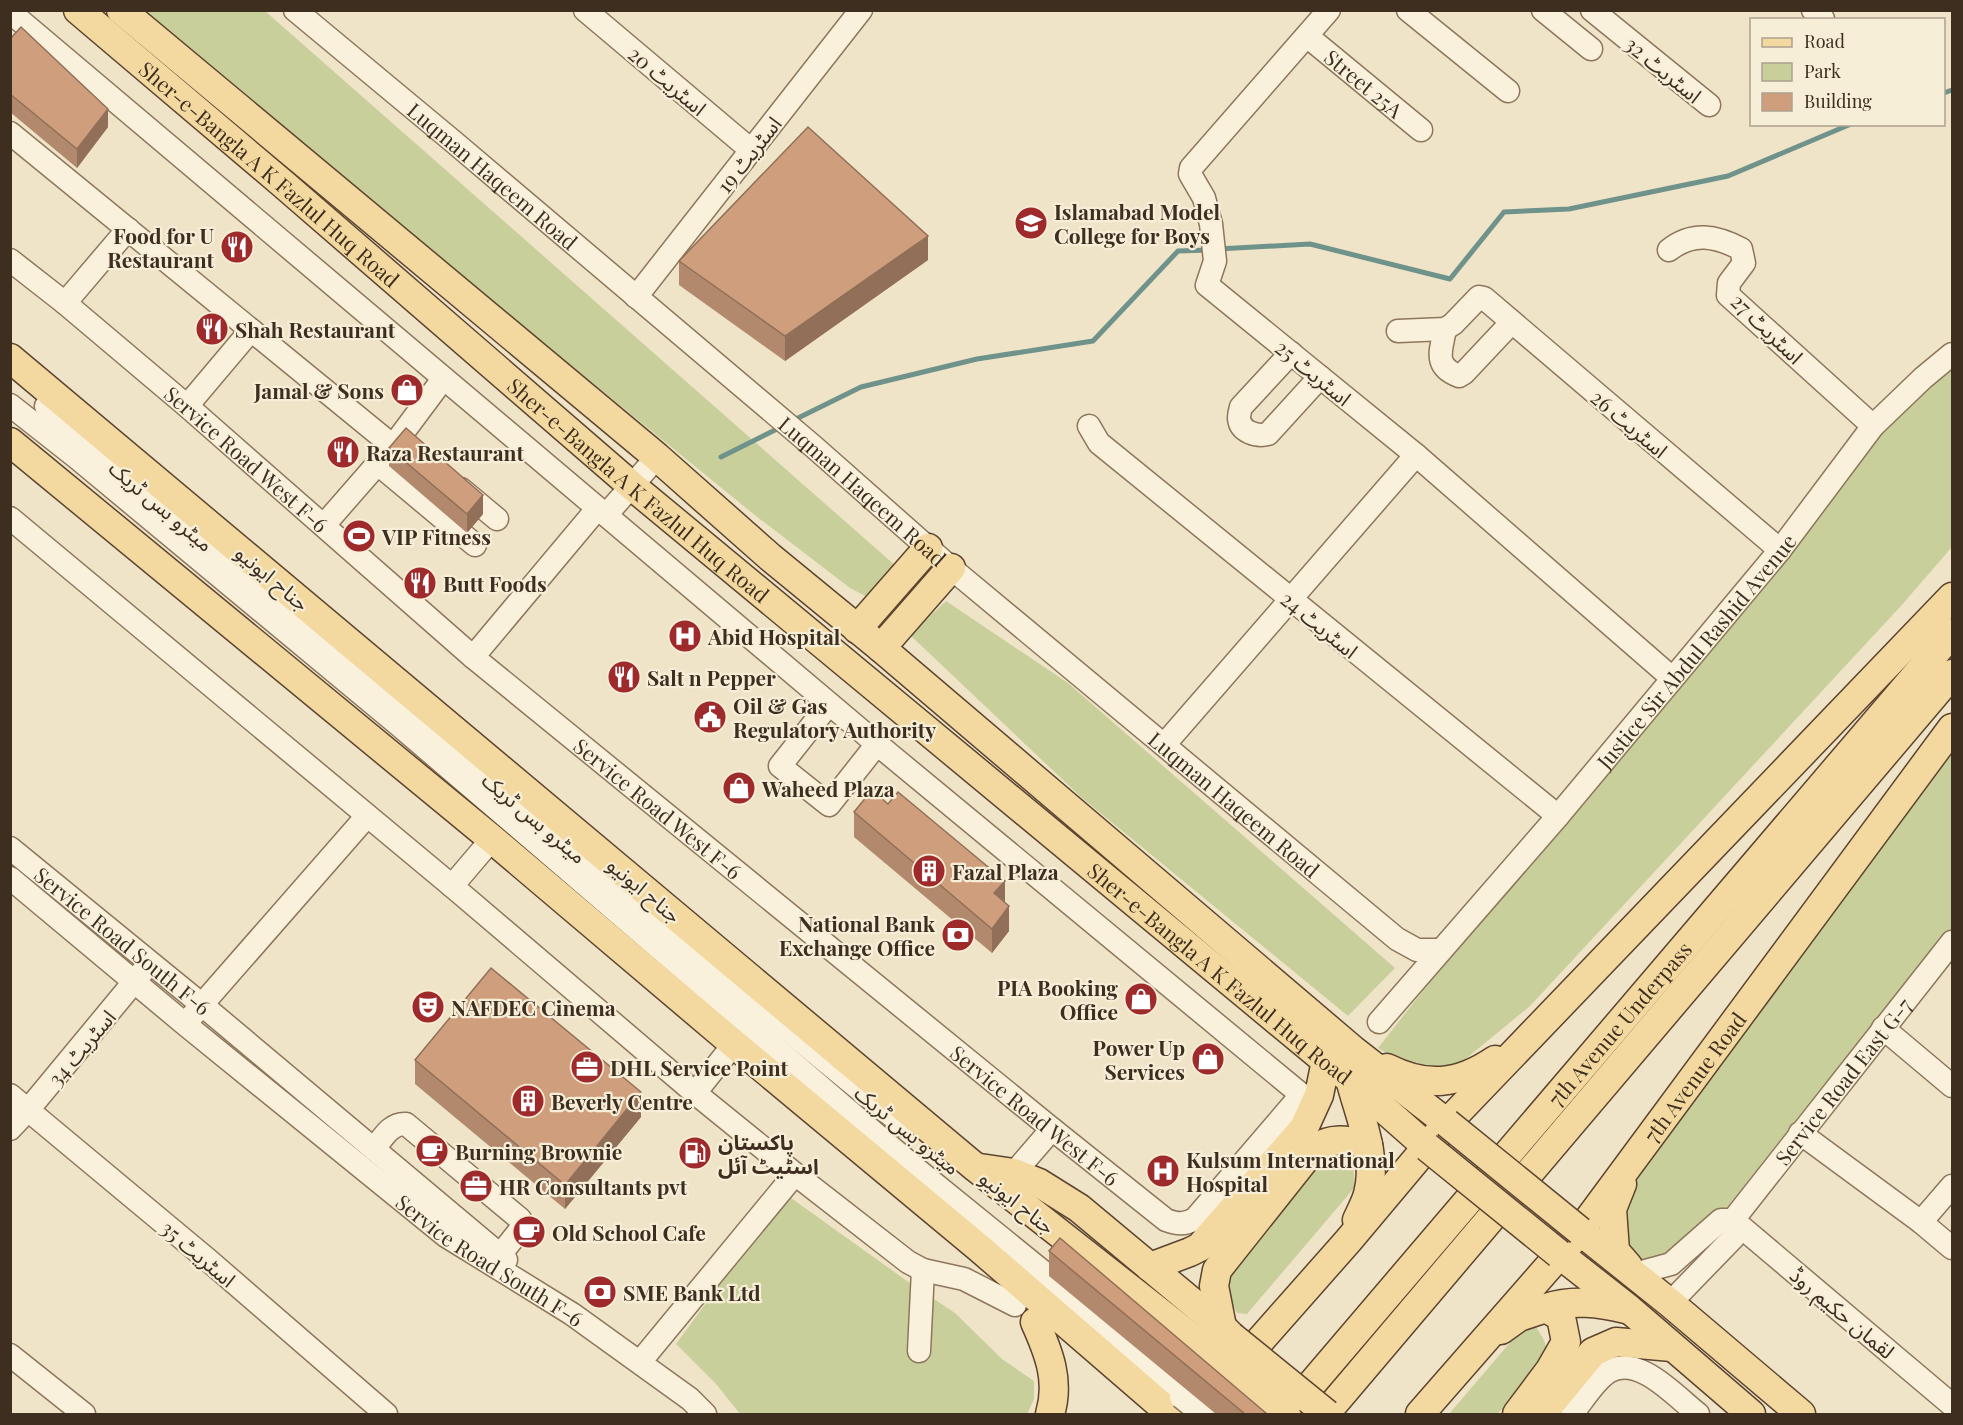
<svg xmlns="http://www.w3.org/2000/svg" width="1963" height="1425" font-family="'Playfair Display','Noto Sans Arabic',serif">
<rect width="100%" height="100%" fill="#f0e4c8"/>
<path fill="#c9cf9b" d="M142 11H265L897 567 871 599 850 588 756 516 483 294Z
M1952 361V547L1900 607 1530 1006 1457 1066 1412 1068 1378 1048 1584 785 1900 400Z
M946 601 1068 683 1395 968 1348 1016 1082 798 910 635Z
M1952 728V930L1829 1079 1728 1206 1690 1242 1636 1268 1621 1248 1629 1180Z
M1341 1157 1353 1164 1355 1187 1247 1314 1237 1313C1225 1292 1225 1286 1236 1265L1317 1163Z
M791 1198 907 1281 955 1313 1002 1359 1034 1381V1399L1027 1414H740L716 1384 676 1344 736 1262Z
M1525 1325 1536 1326C1538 1331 1543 1337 1545 1343 1552 1368 1513 1398 1497 1414H1449Z"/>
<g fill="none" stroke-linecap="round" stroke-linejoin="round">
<path stroke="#6f938a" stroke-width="5" d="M1944 93 1952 90
M1218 249 1310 244 1450 279 1504 212 1569 209 1728 176 1851 124
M792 421 861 387 977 359 1093 341 1178 251 1209 250
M721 457 781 427"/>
<g stroke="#8d765c" stroke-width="25">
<g id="minor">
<path id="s1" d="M295 10 455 143 814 447 951 568 1397 939 1417 950H1440"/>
<path d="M585 10 751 150"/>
<path d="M1329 10 1191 168 1190 174 1204 198 1211 224 1215 261 1207 285 1416 455 1672 678"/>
<path d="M1408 10 1508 91"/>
<path d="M1543 10 1591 49"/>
<path d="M1592 10 1709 105"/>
<path d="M1813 10 1823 19"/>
<path d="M10 12 877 744 1303 1096"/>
<path id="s2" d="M1307 36 1421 130"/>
<path d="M10 133 393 446"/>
<path d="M1669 250C1693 231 1716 236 1741 249L1744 263 1729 283 1728 295 1873 426"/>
<path id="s3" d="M10 260 65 303 187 406 473 657 1052 1129 1166 1220C1177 1224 1184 1225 1195 1219L1297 1100 1303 1096 1319 1095"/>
<path d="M636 297 861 10"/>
<path d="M65 303 128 229"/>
<path d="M1445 329C1441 351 1433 366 1459 376L1464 373 1512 322"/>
<path d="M1398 331 1445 329 1453 324 1479 297 1484 298 1780 550"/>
<path d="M1291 353 1241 407C1240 411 1239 414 1239 418 1240 432 1257 437 1268 434L1320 377"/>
<path d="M10 405 76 457 400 726 920 1172 1042 1271 1181 1397"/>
<path d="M46 406 719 974 903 1125"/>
<path d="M187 406 251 330"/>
<path d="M1089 426 1099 443 1558 816"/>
<path d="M378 464 475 545"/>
<path d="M461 489 497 519"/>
<path d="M606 515 657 457"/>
<path d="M10 518 452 886 695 1093 795 1174 908 1262 923 1270 964 1279 1015 1305"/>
<path d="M324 525 393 446 443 379"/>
<path d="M473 657 597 509"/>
<path d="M829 704 780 766 829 805 877 744"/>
<path d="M1164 745 1416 455"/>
<path id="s4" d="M10 848 201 1004 506 1260"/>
<path id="s5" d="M10 878 186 1025 446 1236 572 1314 690 1399 705 1414"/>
<path d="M452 886 492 839"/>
<path d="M192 1016 367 816"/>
<path id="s6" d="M1379 1022 1558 816 1780 550 1873 426 1923 378 1952 354"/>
<path d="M1883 1028 1952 1086"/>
<path d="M695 1093 734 1044"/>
<path d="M10 1095 207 1259 386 1414"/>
<path d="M10 1129 28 1110 143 971"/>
<path d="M1800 1133 1921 1222 1952 1248"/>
<path d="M374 1149C383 1138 390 1123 406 1124L520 1219 522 1225 520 1230 500 1255"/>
<path d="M1014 1173 1052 1129"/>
<path id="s7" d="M1733 1220 1952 942"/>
<path d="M1733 1220 1952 1405"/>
<path d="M1921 1222 1952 1186"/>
<path d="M1634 1274 1671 1264 1721 1220H1733"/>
<path d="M1670 1303 1734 1237 1733 1220"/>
<path d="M919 1351 923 1270"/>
<path d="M10 1355 84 1414"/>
<path d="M640 1362 795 1174"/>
<path d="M1572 1414C1583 1401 1593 1382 1608 1372 1638 1353 1676 1397 1698 1414"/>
</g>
</g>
<g stroke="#5b4430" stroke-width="31">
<g id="major">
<path id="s8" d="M78 10 282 183 632 486 1326 1061 1350 1079 1427 1147"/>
<path d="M121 10 657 457 770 557 881 648 1353 1050 1447 1123"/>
<path d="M10 358 975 1167 1214 1355"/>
<path d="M10 442 492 839 734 1044 978 1247 1171 1414"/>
<path d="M857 629 928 548"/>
<path d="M881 648 951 568"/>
<path d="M1387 1068C1427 1088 1458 1085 1495 1060"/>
<path d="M1350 1079C1359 1115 1378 1156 1368 1194 1366 1202 1361 1211 1357 1220"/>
<path d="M980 1168 1014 1173 1039 1183 1079 1208 1222 1327 1231 1336"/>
<path d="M1622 1184 1612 1209 1615 1251 1628 1266"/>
<path d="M1580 1231 1670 1303 1801 1414"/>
<path d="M1559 1254 1629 1309 1751 1414"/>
<path d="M1150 1267 1190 1252 1200 1247 1304 1128 1319 1095 1326 1061"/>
<path d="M1546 1308C1573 1299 1599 1303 1626 1309"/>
<path d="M1035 1322C1049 1353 1060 1381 1050 1414"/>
<path d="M1222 1327 1214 1286 1217 1270 1313 1149C1331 1137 1347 1140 1368 1144"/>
<path d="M1501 1330 1519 1317 1546 1308 1561 1317 1566 1342 1550 1370 1517 1414"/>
<path d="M1234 1370 1348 1241 1447 1123 1952 597"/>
<path id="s9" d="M1287 1413 1952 633"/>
<path d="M1325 1414 1952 674"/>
<path id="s10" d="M1420 1414 1580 1231 1952 728"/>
<path d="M1542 1414 1593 1352 1616 1342 1672 1347"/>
</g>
</g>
<use href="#minor" stroke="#faf1dc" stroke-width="22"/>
<use href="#major" stroke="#f3d9a0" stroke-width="28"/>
<g stroke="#8d765c" stroke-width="25" stroke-linecap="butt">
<path id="minor-bridge" d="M1181 1397 1202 1414"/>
</g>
<g stroke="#5b4430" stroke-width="31" stroke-linecap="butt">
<path id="major-bridge" d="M1447 1123 1580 1231
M1427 1147 1559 1254
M1231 1336 1327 1414
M1214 1355 1286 1414"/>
</g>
<use href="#minor-bridge" stroke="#faf1dc" stroke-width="22"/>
<use href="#major-bridge" stroke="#f3d9a0" stroke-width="28"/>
</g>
<path fill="#b2896c" d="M10 39 108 127 77 168 10 112Z
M928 260 785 361 679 285V261Z
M389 448 483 514 467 533 389 466Z
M854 812 1005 903 1009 931 992 953 854 837Z
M415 1060 641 1117 565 1209 415 1084Z
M1049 1251 1267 1414H1216L1049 1276Z"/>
<path fill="#916f58" d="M108 109V127L77 168V149Z
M928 236V260L785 361V336Z
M483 495V514L467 533V514Z
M1005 881V905L994 893Z
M1009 906V931L992 953V929Z
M641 1092V1117L565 1209V1185Z"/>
<path fill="#cf9f7d" stroke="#916f58" stroke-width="1.5" d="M21 27 108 109 77 149 10 94V39Z
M808 127 928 236 785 336 679 261Z
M406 428 483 495 467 514 389 448Z
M872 790 888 804 898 792 1005 881 994 893 1009 906 992 929 854 812Z
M491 968 641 1092 565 1185 415 1060Z
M1060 1238 1267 1414H1245L1049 1251Z"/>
<defs>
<g id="school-disc" transform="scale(1.725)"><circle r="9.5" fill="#9e2a2b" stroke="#f7eed8"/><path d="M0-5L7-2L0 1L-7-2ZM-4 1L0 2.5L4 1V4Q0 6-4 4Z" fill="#fff"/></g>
<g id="restaurant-disc" transform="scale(1.725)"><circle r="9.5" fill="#9e2a2b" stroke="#f7eed8"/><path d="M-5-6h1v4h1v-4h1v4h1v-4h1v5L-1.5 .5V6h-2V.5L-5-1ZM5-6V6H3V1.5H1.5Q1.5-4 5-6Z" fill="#fff"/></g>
<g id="shop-disc" transform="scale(1.725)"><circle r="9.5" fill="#9e2a2b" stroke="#f7eed8"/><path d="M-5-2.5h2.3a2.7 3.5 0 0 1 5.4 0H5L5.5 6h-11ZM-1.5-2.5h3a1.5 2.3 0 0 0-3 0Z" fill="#fff"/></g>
<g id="stadium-disc" transform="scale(1.725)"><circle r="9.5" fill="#9e2a2b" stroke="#f7eed8"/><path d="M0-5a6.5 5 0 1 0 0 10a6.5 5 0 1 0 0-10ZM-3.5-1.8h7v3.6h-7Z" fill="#fff"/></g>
<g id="hospital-disc" transform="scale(1.725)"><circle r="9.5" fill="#9e2a2b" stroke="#f7eed8"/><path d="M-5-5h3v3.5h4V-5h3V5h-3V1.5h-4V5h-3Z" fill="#fff"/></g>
<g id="civic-disc" transform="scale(1.725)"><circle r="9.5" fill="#9e2a2b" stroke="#f7eed8"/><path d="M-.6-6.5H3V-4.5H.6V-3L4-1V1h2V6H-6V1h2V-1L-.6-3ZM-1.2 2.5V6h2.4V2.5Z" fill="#fff"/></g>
<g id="building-disc" transform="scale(1.725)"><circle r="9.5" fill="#9e2a2b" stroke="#f7eed8"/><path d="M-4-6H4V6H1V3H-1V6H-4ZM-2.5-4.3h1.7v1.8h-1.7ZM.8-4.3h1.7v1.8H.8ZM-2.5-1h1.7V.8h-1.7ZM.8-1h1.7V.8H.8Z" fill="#fff"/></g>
<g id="bank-disc" transform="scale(1.725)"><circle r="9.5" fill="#9e2a2b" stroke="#f7eed8"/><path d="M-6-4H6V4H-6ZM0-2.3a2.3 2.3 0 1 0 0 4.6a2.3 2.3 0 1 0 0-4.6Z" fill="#fff"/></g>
<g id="theatre-disc" transform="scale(1.725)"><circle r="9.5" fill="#9e2a2b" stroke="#f7eed8"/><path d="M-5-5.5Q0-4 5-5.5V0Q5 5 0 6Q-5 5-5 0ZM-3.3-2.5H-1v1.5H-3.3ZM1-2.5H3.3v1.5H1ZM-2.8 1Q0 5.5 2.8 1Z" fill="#fff"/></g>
<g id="office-disc" transform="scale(1.725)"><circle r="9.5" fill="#9e2a2b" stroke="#f7eed8"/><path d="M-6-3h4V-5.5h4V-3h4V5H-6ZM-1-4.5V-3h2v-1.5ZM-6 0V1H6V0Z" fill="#fff"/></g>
<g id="cafe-disc" transform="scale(1.725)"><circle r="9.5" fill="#9e2a2b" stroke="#f7eed8"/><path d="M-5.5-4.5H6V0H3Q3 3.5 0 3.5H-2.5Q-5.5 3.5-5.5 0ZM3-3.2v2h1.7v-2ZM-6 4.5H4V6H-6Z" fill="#fff"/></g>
<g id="fuel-disc" transform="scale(1.725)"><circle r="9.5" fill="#9e2a2b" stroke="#f7eed8"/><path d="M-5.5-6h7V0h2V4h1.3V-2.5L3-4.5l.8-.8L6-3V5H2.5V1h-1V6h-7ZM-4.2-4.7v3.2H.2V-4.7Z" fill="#fff"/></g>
</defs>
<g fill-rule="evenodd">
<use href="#school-disc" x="1031" y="223"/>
<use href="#restaurant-disc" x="237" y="247"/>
<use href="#restaurant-disc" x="212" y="329"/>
<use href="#shop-disc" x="407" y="390"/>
<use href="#restaurant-disc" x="343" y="452"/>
<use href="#stadium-disc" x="359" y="536"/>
<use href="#restaurant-disc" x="420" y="583"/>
<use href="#hospital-disc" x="685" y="636"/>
<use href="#restaurant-disc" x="624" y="677"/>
<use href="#civic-disc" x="710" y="717"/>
<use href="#shop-disc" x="739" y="788"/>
<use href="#building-disc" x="929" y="871"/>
<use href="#bank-disc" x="958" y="935"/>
<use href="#shop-disc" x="1141" y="999"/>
<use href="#theatre-disc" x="428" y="1007"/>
<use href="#shop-disc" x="1208" y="1059"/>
<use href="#office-disc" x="587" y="1067"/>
<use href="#building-disc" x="528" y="1101"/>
<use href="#cafe-disc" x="432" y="1151"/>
<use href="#fuel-disc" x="695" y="1153"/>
<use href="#hospital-disc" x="1163" y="1171"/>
<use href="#office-disc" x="476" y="1186"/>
<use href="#cafe-disc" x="529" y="1232"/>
<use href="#bank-disc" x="600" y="1292"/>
</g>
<g text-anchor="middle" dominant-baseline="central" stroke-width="4.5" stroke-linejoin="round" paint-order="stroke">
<g font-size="21" fill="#3d2e20" stroke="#f7eed8">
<text transform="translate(1664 69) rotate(39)">اسٹریٹ 32</text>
<text transform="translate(668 80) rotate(40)">اسٹریٹ 20</text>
<text stroke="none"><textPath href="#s2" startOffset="74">Street 25A</textPath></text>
<text transform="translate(748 154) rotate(-52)">اسٹریٹ 19</text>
<text stroke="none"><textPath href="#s8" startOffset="252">Sher-e-Bangla A K Fazlul Huq Road</textPath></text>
<text stroke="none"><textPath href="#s1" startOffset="258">Luqman Haqeem Road</textPath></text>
<text transform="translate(1768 328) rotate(44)">اسٹریٹ 27</text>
<text transform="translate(1314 372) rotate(39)">اسٹریٹ 25</text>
<text transform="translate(1630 423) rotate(40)">اسٹریٹ 26</text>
<text stroke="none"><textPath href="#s3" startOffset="309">Service Road West F-6</textPath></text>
<text stroke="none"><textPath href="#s8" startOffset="738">Sher-e-Bangla A K Fazlul Huq Road</textPath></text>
<text stroke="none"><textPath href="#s1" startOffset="744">Luqman Haqeem Road</textPath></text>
<text transform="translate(162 505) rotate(40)">میٹرو بس ٹریک</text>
<text transform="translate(273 577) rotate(40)">جناح ایونیو</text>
<text transform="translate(1320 624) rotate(39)">اسٹریٹ 24</text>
<text stroke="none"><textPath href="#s6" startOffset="488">Justice Sir Abdul Rashid Avenue</textPath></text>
<text stroke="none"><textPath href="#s1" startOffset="1230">Luqman Haqeem Road</textPath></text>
<text stroke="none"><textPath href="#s3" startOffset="849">Service Road West F-6</textPath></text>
<text transform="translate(535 817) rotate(40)">میٹرو بس ٹریک</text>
<text transform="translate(645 889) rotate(40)">جناح ایونیو</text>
<text stroke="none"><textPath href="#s4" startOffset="146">Service Road South F-6</textPath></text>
<text stroke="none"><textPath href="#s8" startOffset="1494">Sher-e-Bangla A K Fazlul Huq Road</textPath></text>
<text stroke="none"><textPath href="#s9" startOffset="512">7th Avenue Underpass</textPath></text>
<text transform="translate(81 1047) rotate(-50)">اسٹریٹ 34</text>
<text stroke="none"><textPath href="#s10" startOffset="435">7th Avenue Road</textPath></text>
<text stroke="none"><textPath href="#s7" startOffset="177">Service Road East G-7</textPath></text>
<text stroke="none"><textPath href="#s3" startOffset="1335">Service Road West F-6</textPath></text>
<text transform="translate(908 1129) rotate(39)">میٹرو بس ٹریک</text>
<text transform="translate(1018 1201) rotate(38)">جناح ایونیو</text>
<text stroke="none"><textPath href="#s5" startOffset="614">Service Road South F-6</textPath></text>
<text transform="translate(199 1253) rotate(40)">اسٹریٹ 35</text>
<text transform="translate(1843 1312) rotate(40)">لقمان حکیم روڈ</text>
</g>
<g font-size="21" font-weight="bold" fill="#3d2e20" stroke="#f7eed8" text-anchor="start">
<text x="1054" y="211">Islamabad Model<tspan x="1054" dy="24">College for Boys</tspan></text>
<text x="214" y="235" text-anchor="end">Food for U<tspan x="214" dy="24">Restaurant</tspan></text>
<text x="235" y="329">Shah Restaurant</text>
<text x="384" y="390" text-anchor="end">Jamal &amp; Sons</text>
<text x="366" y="452">Raza Restaurant</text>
<text x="382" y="536">VIP Fitness</text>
<text x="443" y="583">Butt Foods</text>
<text x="708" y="636">Abid Hospital</text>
<text x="647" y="677">Salt n Pepper</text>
<text x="733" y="705">Oil &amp; Gas<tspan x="733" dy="24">Regulatory Authority</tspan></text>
<text x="762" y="788">Waheed Plaza</text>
<text x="952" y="871">Fazal Plaza</text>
<text x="935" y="923" text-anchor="end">National Bank<tspan x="935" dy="24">Exchange Office</tspan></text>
<text x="1118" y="987" text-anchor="end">PIA Booking<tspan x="1118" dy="24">Office</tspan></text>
<text x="451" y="1007">NAFDEC Cinema</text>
<text x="1185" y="1047" text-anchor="end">Power Up<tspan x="1185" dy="24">Services</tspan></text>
<text x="610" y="1067">DHL Service Point</text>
<text x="551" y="1101">Beverly Centre</text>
<text x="718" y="1141">پاکستان<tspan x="718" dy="24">اسٹیٹ آئل</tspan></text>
<text x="455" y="1151">Burning Brownie</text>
<text x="1186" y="1159">Kulsum International<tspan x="1186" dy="24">Hospital</tspan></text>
<text x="499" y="1186">HR Consultants pvt</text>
<text x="552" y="1232">Old School Cafe</text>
<text x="623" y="1292">SME Bank Ltd</text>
</g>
</g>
<rect width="1963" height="1425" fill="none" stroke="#3d2e20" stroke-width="24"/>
<rect x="1750" y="18" width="195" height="108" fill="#f7eed8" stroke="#ada18e" stroke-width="1.5"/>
<rect x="1762" y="38" width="30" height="9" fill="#f3d9a0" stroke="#ada18e" stroke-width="1.5"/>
<text x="1804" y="48" font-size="18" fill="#3d2e20">Road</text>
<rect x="1762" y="63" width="30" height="18" fill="#c9cf9b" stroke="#ada18e" stroke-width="1.5"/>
<text x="1804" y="78" font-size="18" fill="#3d2e20">Park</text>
<rect x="1762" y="93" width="30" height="18" fill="#cf9f7d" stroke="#ada18e" stroke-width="1.5"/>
<text x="1804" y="108" font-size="18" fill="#3d2e20">Building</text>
</svg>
